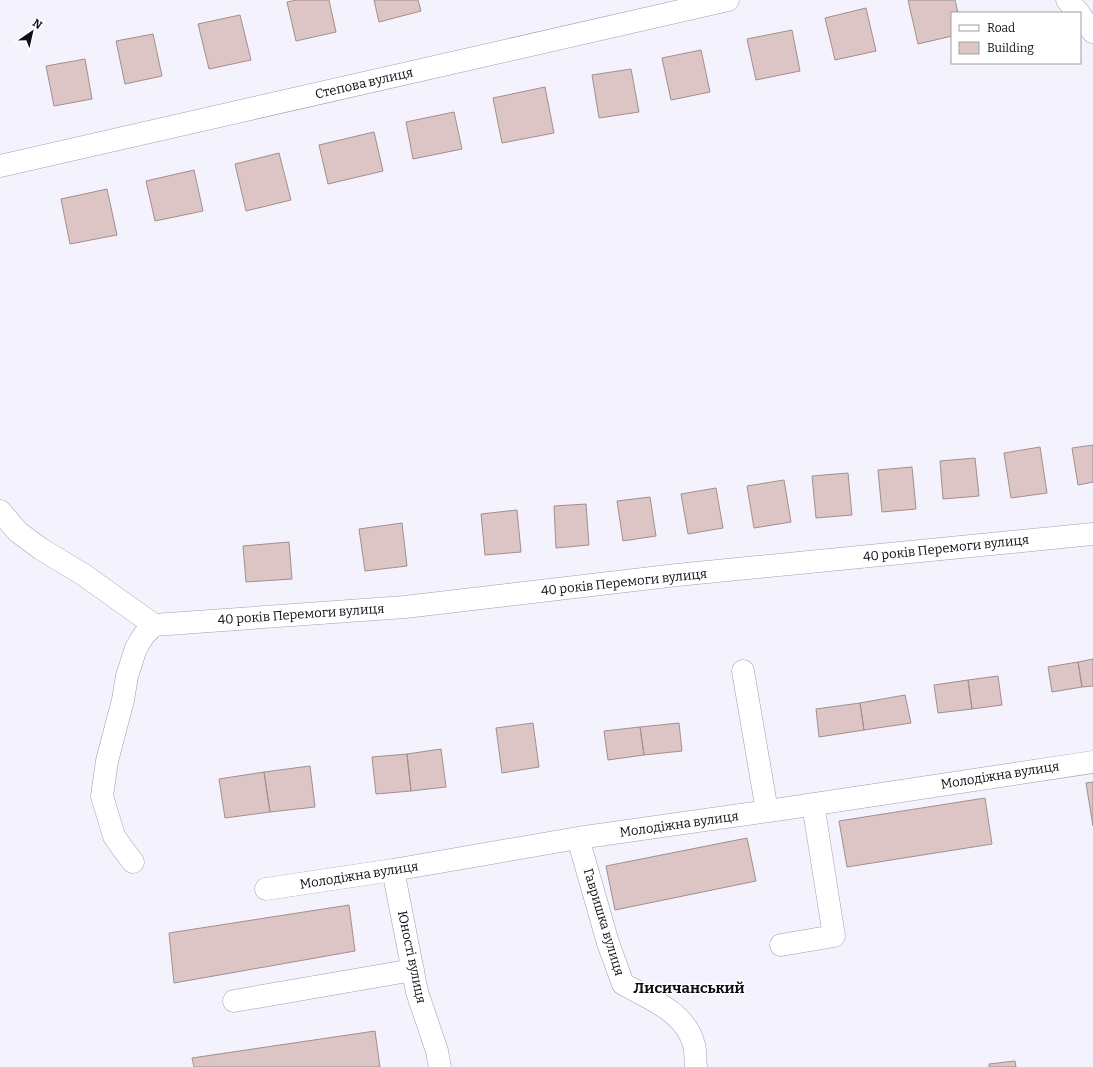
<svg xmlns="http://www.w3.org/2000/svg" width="1093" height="1067" font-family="Bitter,serif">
<rect width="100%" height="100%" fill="#f4f2fd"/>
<path fill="#dcc5c4" stroke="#a48e8e" d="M297 0H329L336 32 296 41 287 2Z
M374 0H418L421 11 379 22Z
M908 0H955L958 13H952V36L918 44Z
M866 8 876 51 835 60 825 18Z
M240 15 251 60 209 69 198 24Z
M792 30 800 71 756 80 747 39Z
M153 34 162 76 125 84 116 41Z
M701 50 710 92 671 100 662 58Z
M85 59 92 99 54 106 46 66Z
M631 69 639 112 599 118 592 75Z
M545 87 554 133 502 143 493 98Z
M454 112 462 149 413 159 406 122Z
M374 132 383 171 328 184 319 145Z
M279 153 291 200 246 211 235 164Z
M194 170 203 211 155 221 146 181Z
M107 189 117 235 70 244 61 199Z
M1093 445V482L1078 485 1072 448Z
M1040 447 1047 493 1011 498 1004 453Z
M975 458 979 496 943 499 940 461Z
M912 467 916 509 882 512 878 470Z
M848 473 852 515 816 518 812 476Z
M784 480 791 522 754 528 747 486Z
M716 488 723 528 688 534 681 494Z
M650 497 656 536 623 541 617 501Z
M586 504 589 545 556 548 554 506Z
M517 510 521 552 485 555 481 514Z
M402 523 407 566 365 571 359 529Z
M289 542 292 579 246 582 243 546Z
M1093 659V686L1082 687 1078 662Z
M1078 662 1082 687 1052 692 1048 667Z
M998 676 1002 705 972 709 968 680Z
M968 680 972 709 938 713 934 685Z
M905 695 911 723 864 730 860 703Z
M860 703 864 730 819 737 816 709Z
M533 723 539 767 502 773 496 728Z
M679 723 682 751 644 755 640 727Z
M640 727 644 755 608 760 604 731Z
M441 749 446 787 411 791 407 754Z
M407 754 411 791 376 794 372 757Z
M310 766 315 807 270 812 264 772Z
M264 772 270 812 225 818 219 779Z
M1093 782V826L1086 783Z
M985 798 992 844 847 867 839 821Z
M747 838 756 881 615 910 606 866Z
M349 905 355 951 174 983 169 933Z
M375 1031 380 1067H194L192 1058Z
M1015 1061 1016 1067H989V1064Z"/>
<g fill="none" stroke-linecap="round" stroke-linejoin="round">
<g stroke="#a29fb1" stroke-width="23">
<path id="minor" d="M1067 0 1079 13
M1080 15 1093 32
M0 166 728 0
M0 511 18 532 41 549 84 575 154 625
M154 625 405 607 677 575 1093 534
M743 671 767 811
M578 838 608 943 623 984C650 999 686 1012 694 1045 696 1052 695 1060 696 1067
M133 862 123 849 114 836 102 796 107 761 123 700 127 676 136 648 144 635 154 625
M393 870 417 992 437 1051 440 1067
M266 889 393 870 578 838 782 809 1093 762
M781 945 834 936 813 804
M234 1001 413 970"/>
</g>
<use href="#minor" stroke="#fff" stroke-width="22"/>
</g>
<g text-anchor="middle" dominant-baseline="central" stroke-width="3" stroke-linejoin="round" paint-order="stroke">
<g font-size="13" fill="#0f0d14" stroke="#fff">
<text transform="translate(364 83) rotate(-13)">Степова вулиця</text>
<text transform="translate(946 548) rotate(-6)">40 років Перемоги вулиця</text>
<text transform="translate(624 582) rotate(-6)">40 років Перемоги вулиця</text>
<text transform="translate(301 614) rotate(-4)">40 років Перемоги вулиця</text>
<text transform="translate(1000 775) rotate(-9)">Молодіжна вулиця</text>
<text transform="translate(679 824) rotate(-8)">Молодіжна вулиця</text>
<text transform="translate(359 875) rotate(-9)">Молодіжна вулиця</text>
<text transform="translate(604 922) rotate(73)">Гавришка вулиця</text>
<text transform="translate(412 957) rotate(78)">Юності вулиця</text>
</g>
<g font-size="15" font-weight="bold" fill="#0f0d14" stroke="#fff">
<text x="689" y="988">Лисичанський</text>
</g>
</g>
<rect x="951" y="12" width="130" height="52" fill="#ffffff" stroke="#9f9ea1"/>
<rect x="959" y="25" width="20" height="6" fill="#ffffff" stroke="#9f9ea1"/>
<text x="987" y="32" font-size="12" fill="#0f0d14">Road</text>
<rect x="959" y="42" width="20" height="12" fill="#dcc5c4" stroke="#9f9ea1"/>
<text x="987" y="52" font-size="12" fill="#0f0d14">Building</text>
<g transform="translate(32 32) rotate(34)" stroke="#ffffff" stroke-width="3" paint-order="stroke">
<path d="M0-3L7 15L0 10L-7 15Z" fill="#0f0d14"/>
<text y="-6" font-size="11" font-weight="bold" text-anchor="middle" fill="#0f0d14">N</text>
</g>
</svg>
